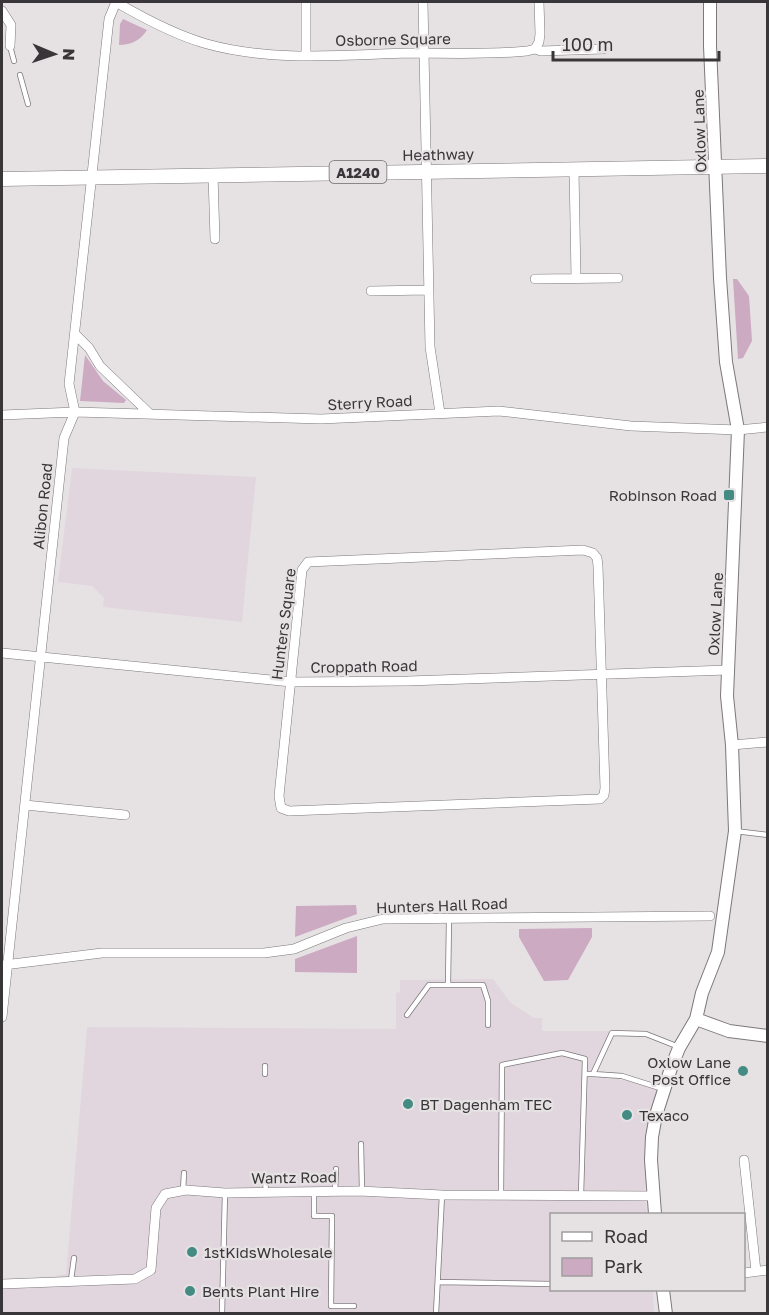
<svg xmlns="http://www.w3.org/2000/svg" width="769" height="1315" font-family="'Golos Text',sans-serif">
<rect width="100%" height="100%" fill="#e6e2e4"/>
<path fill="#e1d6dd" d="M72 468 256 477 242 622 103 607 104 598 92 586 58 582Z
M493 979 511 1003 534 1018H542V1031H615L595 1078 629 1080 659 1090 645 1191 647 1214H552V1290H653L654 1313 2 1314V1284L66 1274 87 1027 396 1029V993L400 992V980Z"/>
<path fill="#ccaac2" d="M123 19 147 30C141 40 131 45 119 45L120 24Z
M733 279H737L749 296 752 341 743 358 738 359Z
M85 355 103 381 126 400 124 403 80 401Z
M356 905 357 914 295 937 296 906Z
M592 928V937L568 980 544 981 519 937V929Z
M357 936V973L295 972V959Z"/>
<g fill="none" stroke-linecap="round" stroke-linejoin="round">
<g stroke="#7c787b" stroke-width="6">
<path id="lane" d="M10 46 14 61
M20 75 28 104
M735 831 768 835
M448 985 449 919
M407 1015 429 985H483L488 1001V1025
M265 1066V1074
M585 1074H593L612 1033 646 1034 679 1047
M593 1074 622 1076 663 1089
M361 1144 362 1191
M265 1178 266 1193
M183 1190 184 1173
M335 1192 336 1169
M314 1193V1216H332L331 1306H354
M501 1195 502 1065 562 1053 585 1059 581 1195
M71 1280 74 1258
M439 1282 552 1284
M222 1314 225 1193
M436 1314 442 1195"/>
</g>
<g stroke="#7c787b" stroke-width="10">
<path id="street" d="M116 2C145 19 175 35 207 44 272 62 342 55 408 53 447 53 488 55 527 51L535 49 539 42 540 34 539 2
M306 2V56
M423 2 430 347 440 413
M2 11 11 25 10 46
M535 49 541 51 603 49
M574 169 576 278
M213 175 215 239
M535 279 618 278
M371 291 428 290
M75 334 89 348 100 366 149 413
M2 415 75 412 321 419 499 411 631 426 738 430 768 427
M583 550 593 553 597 558 598 566 605 788 604 795 600 799 289 811 281 808 279 796 302 570 308 562Z
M2 653 291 682 408 681 728 670
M732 745 768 742
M25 805 125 815
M4 965 102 953H264L294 949 346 928 383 919 710 916
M2 1017 64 438 75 412 69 384 109 19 116 2
M744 1160 756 1271
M744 1273 768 1270
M2 1284 135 1279 151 1270 156 1208 165 1194 186 1190 225 1193 359 1191 442 1195 653 1196"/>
</g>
<g stroke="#7c787b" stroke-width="14">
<path id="secondary" d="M696 1019 729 1031 768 1036
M655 1214 651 1160 652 1137 656 1115 671 1068 679 1048 696 1019 702 993 718 952 735 831 732 745 727 696 738 430 726 362 720 278 710 46V2
M663 1290 666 1314"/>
</g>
<g stroke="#7c787b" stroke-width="15">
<path id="primary" d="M2 179 768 166"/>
</g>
<use href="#lane" stroke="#fff" stroke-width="4.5"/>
<use href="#street" stroke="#fff" stroke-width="9"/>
<use href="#secondary" stroke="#fff" stroke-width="12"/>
<use href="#primary" stroke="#fff" stroke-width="14"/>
</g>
<g fill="#448b84" stroke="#e6e2e4" stroke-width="2">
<rect x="723" y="489" width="12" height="12" rx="3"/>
<circle cx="743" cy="1071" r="6"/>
<circle cx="408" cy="1104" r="6"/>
<circle cx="627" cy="1115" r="6"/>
<circle cx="192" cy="1252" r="6"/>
<circle cx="190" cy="1291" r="6"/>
</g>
<g text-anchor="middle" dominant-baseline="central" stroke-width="4.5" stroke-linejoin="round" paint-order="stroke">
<rect fill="#e6e2e4" stroke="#6c6a6c" stroke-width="1.5" x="329.5" y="161" width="57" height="22" rx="4.5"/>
<g font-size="14" font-weight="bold" fill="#383638">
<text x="358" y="172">A1240</text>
</g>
<g font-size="15" fill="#383638" stroke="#e6e2e4">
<text transform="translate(393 39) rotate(-1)">Osborne Square</text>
<text transform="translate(699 131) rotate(-92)">Oxlow Lane</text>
<text transform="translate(438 154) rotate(-1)">Heathway</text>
<text transform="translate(370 402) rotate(-3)">Sterry Road</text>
<text transform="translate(42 506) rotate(-84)">Alibon Road</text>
<text transform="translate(715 614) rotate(-87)">Oxlow Lane</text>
<text transform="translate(283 624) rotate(-83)">Hunters Square</text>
<text transform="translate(364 666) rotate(-1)">Croppath Road</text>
<text transform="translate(442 905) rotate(-2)">Hunters Hall Road</text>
<text transform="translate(294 1177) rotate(-1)">Wantz Road</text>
</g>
<g font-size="15" fill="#383638" stroke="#e6e2e4" text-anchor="start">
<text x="717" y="495" text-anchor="end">Robinson Road</text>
<text x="731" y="1062" text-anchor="end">Oxlow Lane<tspan x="731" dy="17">Post Office</tspan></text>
<text x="420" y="1104">BT Dagenham TEC</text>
<text x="639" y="1115">Texaco</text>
<text x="204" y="1252">1stKidsWholesale</text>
<text x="202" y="1291">Bents Plant Hire</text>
</g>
</g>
<rect width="769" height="1315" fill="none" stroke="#383638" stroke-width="6"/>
<rect x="550" y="1213" width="195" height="78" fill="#e6e2e4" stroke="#a09d9f" stroke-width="1.5"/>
<rect x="562" y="1232" width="30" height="9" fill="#ffffff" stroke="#a09d9f" stroke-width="1.5"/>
<text x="604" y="1243" font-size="18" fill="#383638">Road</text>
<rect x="562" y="1258" width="30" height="18" fill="#ccaac2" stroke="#a09d9f" stroke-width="1.5"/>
<text x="604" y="1273" font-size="18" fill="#383638">Park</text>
<g transform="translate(54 54) rotate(92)" stroke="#e6e2e4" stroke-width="4.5" paint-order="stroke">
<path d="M0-4.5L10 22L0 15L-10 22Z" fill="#383638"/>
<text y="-9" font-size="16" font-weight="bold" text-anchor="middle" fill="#383638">N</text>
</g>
<path d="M553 51v9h166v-9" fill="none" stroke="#383638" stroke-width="3"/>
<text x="562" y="51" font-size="18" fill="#383638" stroke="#e6e2e4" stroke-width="4.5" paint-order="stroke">100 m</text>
</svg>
